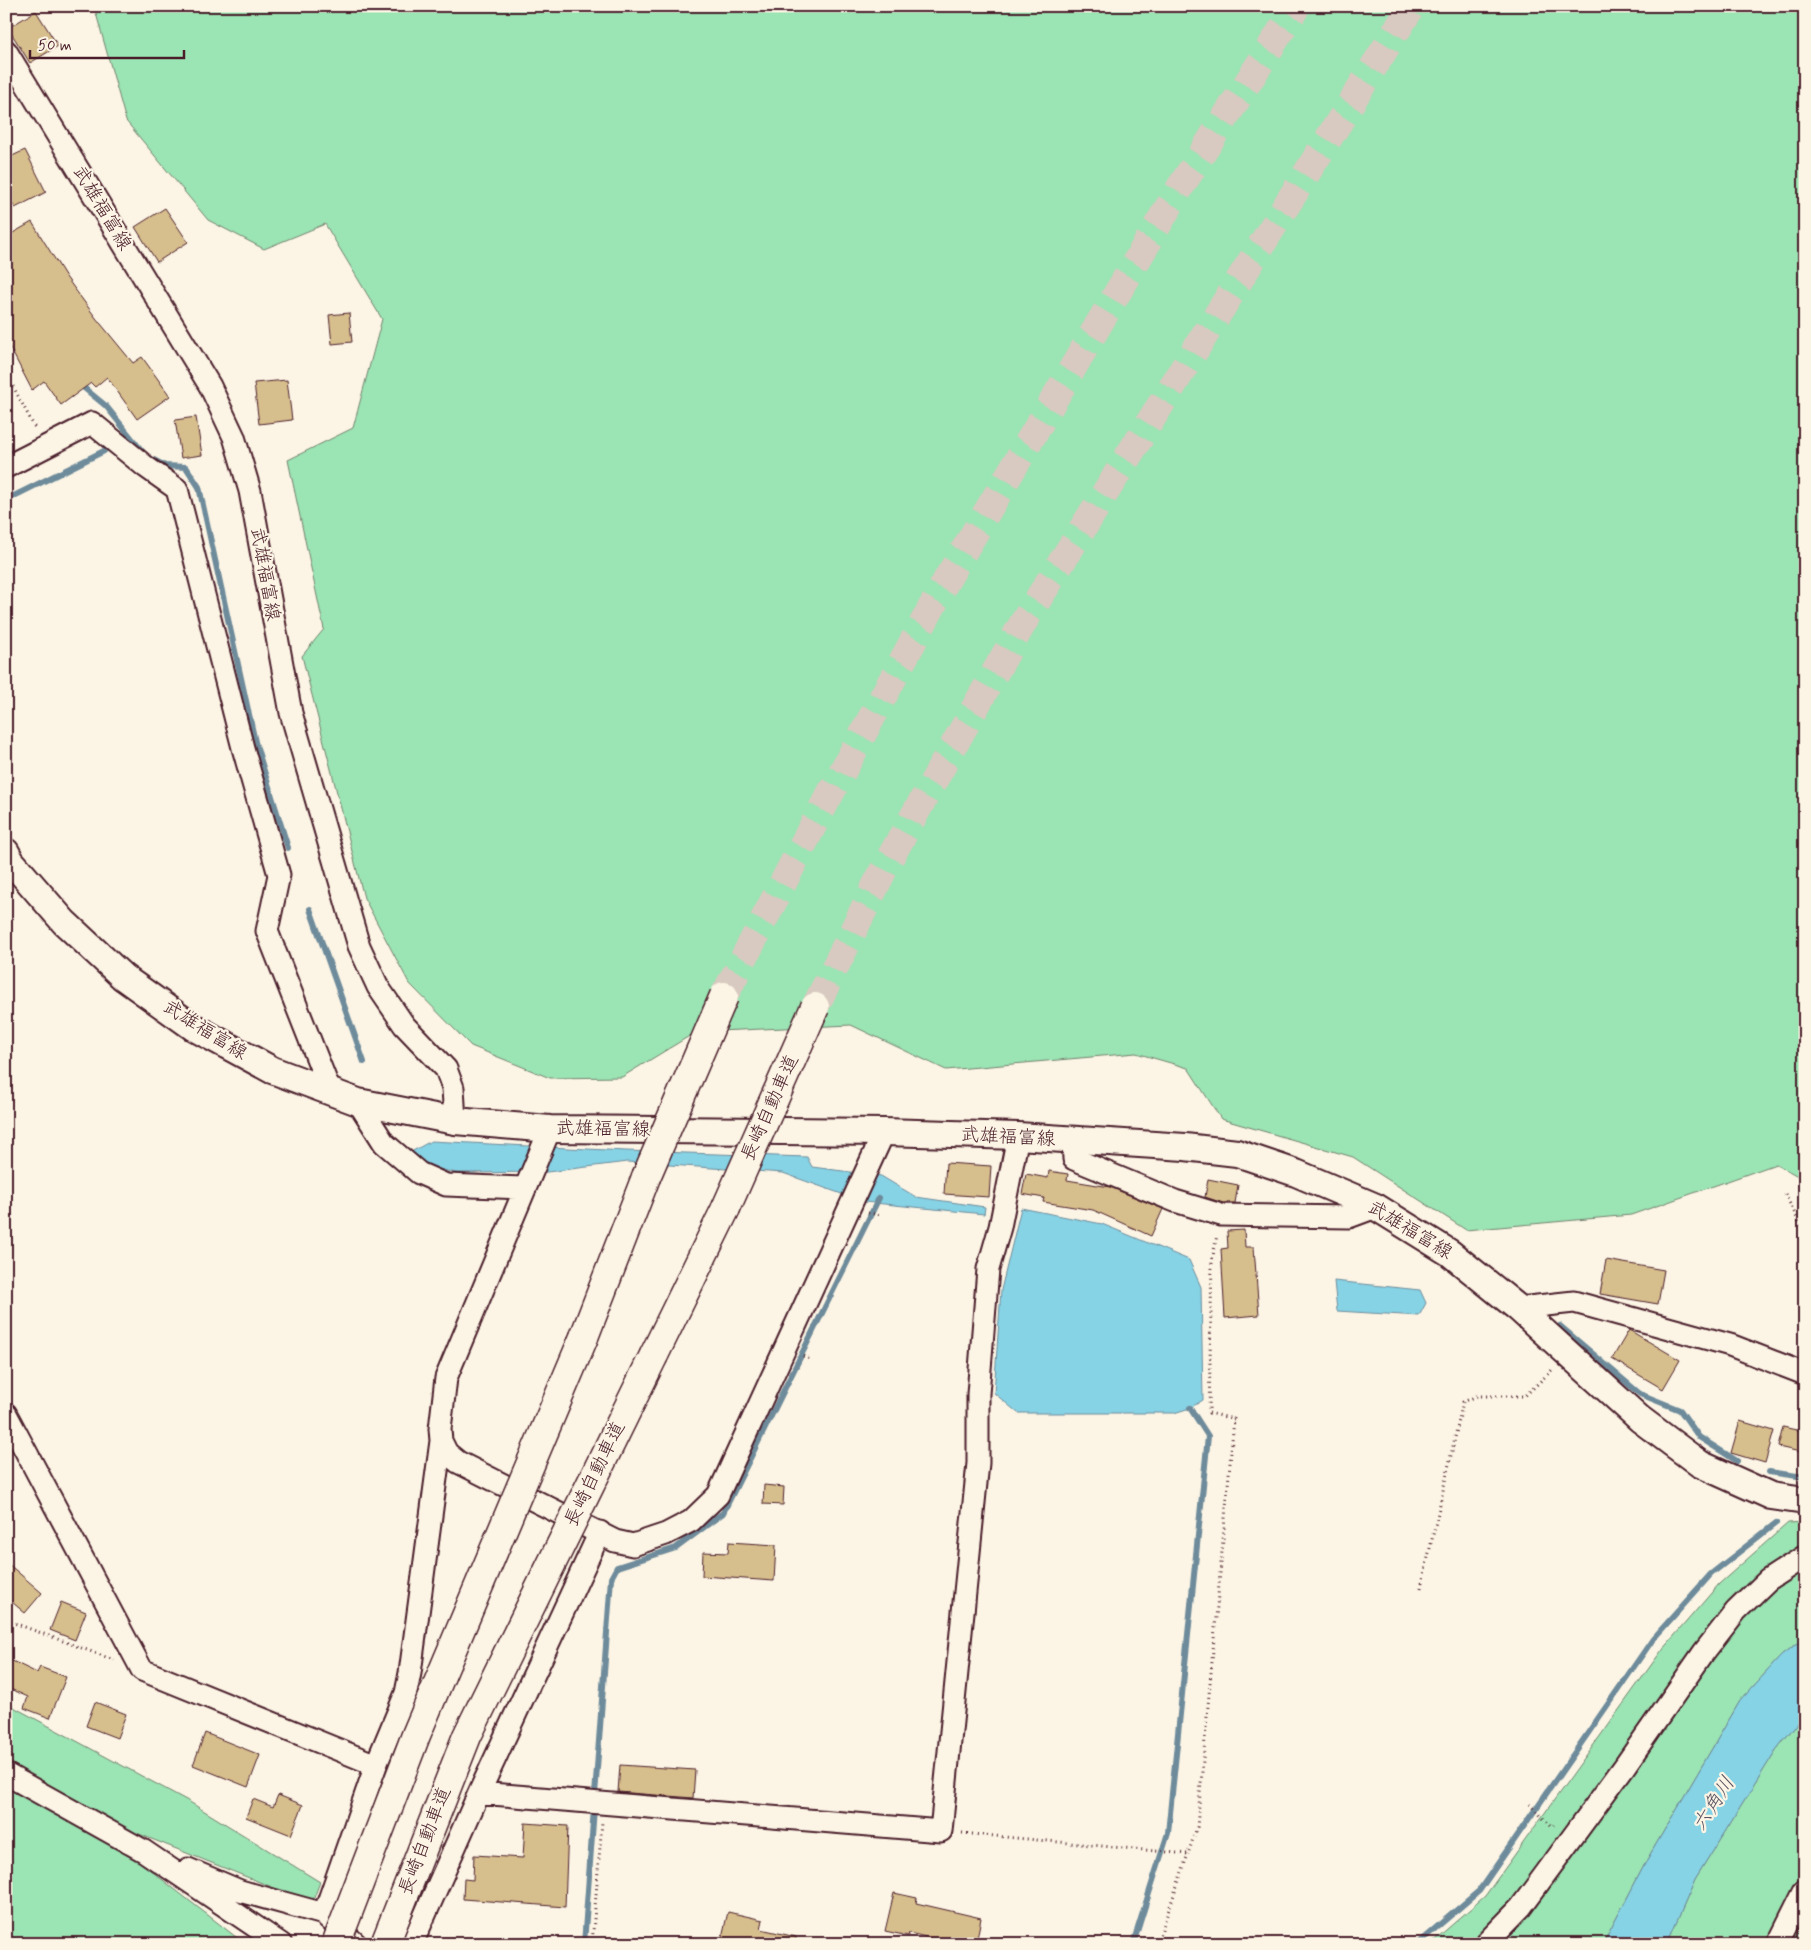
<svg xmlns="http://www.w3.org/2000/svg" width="1811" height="1950" font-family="Mynerve,'Klee One',sans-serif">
<rect width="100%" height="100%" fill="#fcf5e5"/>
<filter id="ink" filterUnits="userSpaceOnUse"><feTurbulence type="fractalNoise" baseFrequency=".02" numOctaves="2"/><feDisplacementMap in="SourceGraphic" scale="10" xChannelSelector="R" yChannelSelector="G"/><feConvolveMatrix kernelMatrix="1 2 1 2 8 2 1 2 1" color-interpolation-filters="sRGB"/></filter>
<g filter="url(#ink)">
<path fill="#9be4b3" stroke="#72826f" d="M94 6H1805V1180L1776 1164 1631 1215 1466 1230 1353 1157 1221 1119 1188 1068 1136 1053 946 1070 851 1025 696 1032 622 1077 550 1078 471 1046 409 983 364 898 302 656 324 629 288 460 353 428 382 319 325 224 264 249 208 220 126 121Z
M1805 1522V1638L1781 1656 1740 1701 1648 1858 1603 1944H1430L1485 1896 1662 1650 1719 1584 1788 1523Z
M6 1703 188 1801 320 1882 312 1903 139 1834 132 1856 245 1944H6Z
M1805 1713V1944H1667L1695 1880 1776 1750Z"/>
<path fill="#86d3e5" stroke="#6e8b9b" d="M431 1141 626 1151 807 1157 812 1167 881 1176 916 1197 985 1207 984 1214 864 1202 783 1173 627 1162 547 1172 456 1173 426 1166 411 1152Z
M1021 1208 1102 1224 1189 1260 1201 1287 1203 1400 1190 1408 1174 1413H1018L994 1393 1001 1290Z
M1334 1281 1420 1290 1426 1303 1419 1316 1337 1311Z
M1805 1638V1713L1776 1750 1695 1880 1667 1944H1603L1648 1858 1740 1701 1781 1656Z"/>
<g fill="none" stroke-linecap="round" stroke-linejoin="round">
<path stroke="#6e8b9b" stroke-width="6" d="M78 383 106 406 146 456 165 466 186 467 199 487 255 742 288 848
M6 500 104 451
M310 909 364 1062
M1560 1326 1640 1394 1680 1410 1699 1437 1737 1461
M1769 1472 1805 1477
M584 1944 611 1578 617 1567 676 1548 723 1513 879 1198
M1133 1944 1168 1833 1208 1436 1190 1408
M1417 1944 1479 1891 1653 1639 1711 1574 1776 1523"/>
</g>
<path fill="#d7be8d" stroke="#4a1f2b" d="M36 11 58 46 30 63 8 28Z
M25 150 46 192 15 208 6 192V159Z
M165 208 188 242 157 262 135 227Z
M32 222 66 277 96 318 133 363 142 357 170 396 137 419 107 377 95 387 91 383 61 405 44 381 32 390 6 340V237Z
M349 313 352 342 332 344 329 315Z
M287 380 292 420 259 424 254 383Z
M196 417 202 455 181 458 175 420Z
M946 1163 991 1166 989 1197 944 1194Z
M1049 1171 1068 1174 1067 1180 1110 1187 1163 1209 1151 1236 1093 1210 1043 1202 1044 1198 1022 1194 1026 1174 1048 1178Z
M1208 1179 1238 1185 1235 1203H1223L1205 1197Z
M1244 1230 1245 1247H1254L1259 1315 1225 1318 1221 1249 1228 1248 1227 1231Z
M1606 1260 1664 1270 1658 1304 1600 1294Z
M1629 1330 1680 1360 1663 1389 1612 1359Z
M1740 1421 1774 1431 1765 1463 1731 1453Z
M1783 1427 1805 1432V1453L1778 1447Z
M764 1485 784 1487 783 1505 763 1504Z
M729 1542 776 1545 774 1581 702 1576 703 1552 728 1553Z
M6 1562 42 1593 25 1613 6 1597Z
M61 1602 86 1612 75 1640 50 1630Z
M6 1658 37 1673 40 1667 66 1677 50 1718 24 1708 28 1697 6 1687Z
M95 1702 126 1714 117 1738 86 1726Z
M205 1733 260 1755 248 1787 193 1765Z
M620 1765 695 1770 693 1798 618 1792Z
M278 1795 303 1805 291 1835 246 1817 253 1799 273 1807Z
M525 1823 568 1826 565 1907 463 1899 464 1879 473 1880 474 1855 523 1858Z
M894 1893 917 1898 916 1903 981 1918 976 1944H956L909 1933 908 1936 885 1931Z
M728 1912 763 1920 761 1929 796 1937V1944H735L721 1941Z"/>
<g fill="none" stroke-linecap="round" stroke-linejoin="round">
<path stroke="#d8cac0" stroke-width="28" stroke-dasharray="28 14" stroke-linecap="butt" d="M724 996 810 831 947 579 1181 186 1297 6
M815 1007 886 865 1023 623 1412 6"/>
<g stroke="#4a1f2b" stroke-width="25">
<path id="minor" d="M6 51 210 386 234 437 250 491 291 713 359 946 378 987 404 1025 446 1069 453 1088 455 1121
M6 467 92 423 146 467 177 489 243 748 279 875 267 931 330 1091
M358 1102 384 1143 419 1173 446 1185 524 1188
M1073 1140 1074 1159 1175 1201 1221 1215 1349 1217 1376 1207
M1518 1308 1574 1302 1730 1345 1805 1374
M6 1414 142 1670 376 1765 406 1693 410 1673 441 1441 440 1429 446 1378 550 1129
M441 1441 447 1453 458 1462 615 1541 633 1545 666 1534 691 1521 718 1495 884 1132
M6 1774 144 1851 281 1944
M479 1793 941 1831 978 1463V1394L988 1269 1000 1227 1018 1136
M188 1869 240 1891 324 1914 356 1944
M324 1914 376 1765
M412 1944 479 1793 600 1532
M1485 1944 1521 1907 1624 1767 1704 1652 1736 1611 1768 1580 1805 1556
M1778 1944 1805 1890"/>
</g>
<g stroke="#4a1f2b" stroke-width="30">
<path id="major" d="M6 852 11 861 64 922 123 977 193 1027 272 1070 358 1102 455 1121 550 1129 884 1132 1018 1136 1185 1147 1237 1153 1296 1173 1376 1207 1450 1253 1518 1308 1640 1419 1700 1464 1771 1496 1805 1501"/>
</g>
<g stroke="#4a1f2b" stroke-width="31">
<path id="highway" d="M584 1337 646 1177
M654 1355 726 1208"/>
</g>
<path stroke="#4a1f2b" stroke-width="3" stroke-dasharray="1 4" stroke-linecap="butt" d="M6 373 36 430
M1785 1194 1805 1234
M868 1213 882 1215
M803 1356 812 1360
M1421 1588 1463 1402 1477 1396H1525L1552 1370
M6 1620 114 1660
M1529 1804 1552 1827 1554 1825
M962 1833 1188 1854 1197 1827 1234 1419 1209 1413 1212 1261 1217 1235
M592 1944 602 1822
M1157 1944 1188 1854"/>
<use href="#minor" stroke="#fcf5e5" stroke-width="21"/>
<use href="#major" stroke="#fcf5e5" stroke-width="26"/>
<use href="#highway" stroke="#fcf5e5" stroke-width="28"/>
<g stroke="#4a1f2b" stroke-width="31" stroke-linecap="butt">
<path id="highway-bridge" d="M646 1177 724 996
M726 1208 815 1007
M336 1944 416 1735 584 1337
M385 1944 467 1736 654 1355"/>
</g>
<use href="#highway-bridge" stroke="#fcf5e5" stroke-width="28"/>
</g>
</g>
<g text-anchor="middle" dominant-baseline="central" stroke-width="4.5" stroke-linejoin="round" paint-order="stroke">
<g font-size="19" fill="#4a1f2b" stroke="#fcf5e5">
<text transform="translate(102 208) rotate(59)">武雄福富線</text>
<text transform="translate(265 574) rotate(80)">武雄福富線</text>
<text transform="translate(205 1030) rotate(32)">武雄福富線</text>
<text transform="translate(770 1108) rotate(-66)">長崎自動車道</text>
<text transform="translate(603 1129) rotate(1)">武雄福富線</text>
<text transform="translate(1008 1137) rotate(3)">武雄福富線</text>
<text transform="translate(1410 1230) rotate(31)">武雄福富線</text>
<text transform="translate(595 1474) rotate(-64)">長崎自動車道</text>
<text transform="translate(425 1841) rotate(-69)">長崎自動車道</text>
</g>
<g font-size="20" font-style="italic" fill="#5c5563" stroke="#fcf5e5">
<text transform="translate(1714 1804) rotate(-57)">六角川</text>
</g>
</g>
<rect width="1811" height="1950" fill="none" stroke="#fcf5e5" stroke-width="25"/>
<rect x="12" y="12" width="1786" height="1925" fill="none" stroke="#4a1f2b" stroke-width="2" filter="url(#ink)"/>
<path d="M30 50v8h154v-8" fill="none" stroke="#4a1f2b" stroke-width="2.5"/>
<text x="38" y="50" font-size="15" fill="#4a1f2b" stroke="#fcf5e5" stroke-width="4" paint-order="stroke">50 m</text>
</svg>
